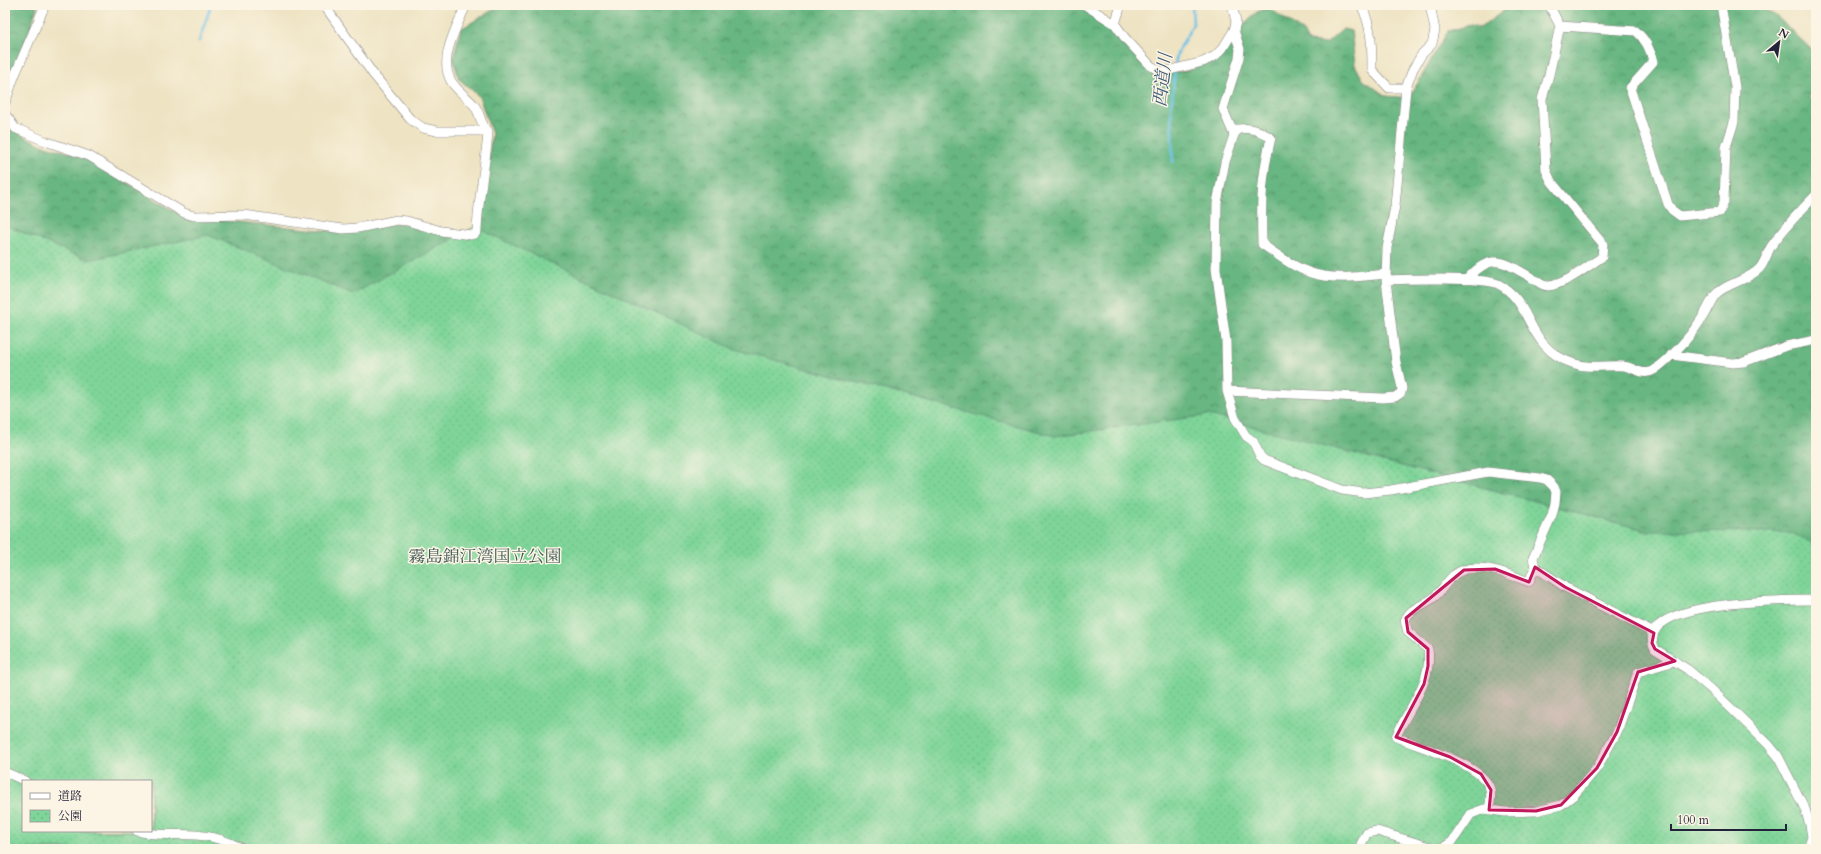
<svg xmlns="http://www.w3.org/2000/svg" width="1821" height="854" font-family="Cardo,'Noto Serif JP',serif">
<defs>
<pattern id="forest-crowns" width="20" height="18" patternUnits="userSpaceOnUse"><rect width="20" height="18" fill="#67b681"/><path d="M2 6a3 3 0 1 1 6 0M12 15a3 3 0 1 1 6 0" fill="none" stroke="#54946b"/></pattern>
<pattern id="park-dots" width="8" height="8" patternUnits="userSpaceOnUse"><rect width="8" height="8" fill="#7fd599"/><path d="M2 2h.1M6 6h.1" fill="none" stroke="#6db785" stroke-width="1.8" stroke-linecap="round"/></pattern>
</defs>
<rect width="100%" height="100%" fill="#fcf5e5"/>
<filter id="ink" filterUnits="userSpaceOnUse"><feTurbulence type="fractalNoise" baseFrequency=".025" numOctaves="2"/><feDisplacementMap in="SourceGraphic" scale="8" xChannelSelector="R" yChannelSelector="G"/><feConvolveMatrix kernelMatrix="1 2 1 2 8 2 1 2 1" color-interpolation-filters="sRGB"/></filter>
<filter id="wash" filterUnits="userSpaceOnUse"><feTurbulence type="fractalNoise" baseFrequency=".012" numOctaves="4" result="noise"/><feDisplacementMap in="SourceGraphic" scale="16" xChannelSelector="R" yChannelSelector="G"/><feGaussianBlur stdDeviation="0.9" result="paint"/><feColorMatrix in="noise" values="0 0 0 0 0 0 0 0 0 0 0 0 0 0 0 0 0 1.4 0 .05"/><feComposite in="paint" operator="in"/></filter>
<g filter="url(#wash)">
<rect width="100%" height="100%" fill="#eee3c2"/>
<path fill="url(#forest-crowns)" stroke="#446c5e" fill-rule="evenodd" d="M5 5H35L37 7 27 38 5 90Z
M501 5H1083L1119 34 1144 67 1161 73 1186 71 1209 62 1236 31 1257 12 1269 8 1303 32 1308 42 1326 44 1343 29 1351 31 1355 65 1363 80 1386 96 1409 98 1448 31 1471 25 1480 28 1512 5H1755L1776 16 1816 54V65L1809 97 1816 107V849H5V127L42 145 78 155 96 164 184 217 342 232 382 225 409 223 478 238 492 134 479 96 459 79 453 58 461 29ZM23 781H151V831H23Z"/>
<path fill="url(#park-dots)" stroke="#507c6a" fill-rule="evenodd" d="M5 225 88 260 208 235 353 294 475 227 734 349 1055 436 1209 415 1648 531 1790 532 1816 545V849H5ZM23 781H151V831H23Z"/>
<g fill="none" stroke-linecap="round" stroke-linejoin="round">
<path stroke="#6bc2e8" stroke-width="2.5" d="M199 41 211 5
M1175 66 1177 54 1193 24 1192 5
M1173 162 1171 109 1175 71"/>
</g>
</g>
<g filter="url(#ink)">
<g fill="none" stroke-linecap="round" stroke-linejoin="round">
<g stroke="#88827e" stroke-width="10">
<path id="minor" d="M324 5 373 74 410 119 423 128 437 131H488
M466 5C457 27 438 58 451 81 456 90 467 97 474 105 481 114 480 125 488 131
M1085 5 1115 24 1125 38 1151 66 1162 72 1203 62 1215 56 1223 48 1234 30 1236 22 1232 5
M1361 5C1372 26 1372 47 1372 70L1389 88H1406
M1115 24 1121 5
M1560 26 1636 31C1646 40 1651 49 1653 62L1630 88 1668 204 1672 210 1680 216 1720 212 1724 202 1726 147 1734 122 1735 87 1721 5
M1234 30 1240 49 1239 58 1223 109 1234 135 1225 162 1217 203 1216 269 1226 341 1227 391 1235 418 1246 436 1253 441 1260 456 1264 460 1342 490 1364 493 1391 490 1488 472 1540 478 1547 480 1554 487 1556 492 1555 503 1552 515 1533 558 1535 567 1529 582C1509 574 1474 559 1454 575 1446 582 1441 592 1433 598 1423 606 1409 608 1405 621L1408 632 1428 649C1433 682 1408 708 1396 737 1419 747 1483 764 1490 789 1492 795 1490 803 1489 810
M5 103 14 77 45 5
M5 114 15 128 45 141 89 156 184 213 194 216 244 215 343 229 358 228 397 220 407 221 441 231 471 235 475 234 477 231C478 197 486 165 488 131
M1234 135 1238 129C1252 127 1260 131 1271 138 1261 178 1261 203 1262 244 1280 257 1301 273 1324 276 1344 279 1366 276 1386 274
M1386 280C1406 279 1483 277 1498 284 1534 302 1525 347 1572 363 1588 369 1606 365 1623 366 1634 367 1643 377 1654 370 1669 360 1689 338 1698 324 1705 315 1709 304 1715 295 1724 284 1749 280 1759 269 1765 263 1767 252 1772 245 1785 227 1800 211 1816 195
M1466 280C1492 252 1501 260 1532 278 1537 281 1542 286 1548 286 1565 285 1588 266 1602 257L1603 244 1551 181 1546 170 1542 99 1549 75 1560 26 1549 5
M1671 355 1733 363 1744 362 1786 346 1816 340
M1227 391 1383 398 1395 397 1401 393 1402 388 1396 362 1386 280 1387 248 1395 206 1406 88 1413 69 1422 54 1432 44 1435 30 1430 5
M1535 567 1565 587 1654 633
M5 772 25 781
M137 831C156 837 176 833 196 835 213 836 228 841 243 849
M1361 849V844L1367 833 1377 831 1436 849
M1441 849 1452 842 1471 814 1484 809 1505 812 1536 811 1561 805 1574 795 1597 768 1617 732 1638 672 1675 661
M1559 849H1592
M1808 849 1812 837 1810 825 1805 809 1778 756 1768 744 1711 689 1687 669 1655 649C1630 599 1791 600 1816 600"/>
</g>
<use href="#minor" stroke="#fff" stroke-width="9"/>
</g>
</g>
<path fill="#c2185b" fill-opacity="0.2" stroke="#c2185b" stroke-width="3" stroke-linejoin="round" d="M1535 567 1565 587 1654 633 1652 643 1655 649 1675 661 1638 672 1617 732 1597 768 1561 805 1536 811 1489 810 1491 790 1481 774 1450 757 1396 737 1424 684 1428 666V649L1408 632 1406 618 1464 570 1495 569 1529 582Z"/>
<g text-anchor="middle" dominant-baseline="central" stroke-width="3" stroke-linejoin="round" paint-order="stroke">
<g font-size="17" fill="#3e5857" stroke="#fcf5e5">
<text x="485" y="556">霧島錦江湾国立公園</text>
</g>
<g font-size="18" font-style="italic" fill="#3c5a78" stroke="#fcf5e5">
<text transform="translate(1163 80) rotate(-83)">西道川</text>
</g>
</g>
<rect width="1821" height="854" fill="none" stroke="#fcf5e5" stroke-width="20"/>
<rect x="22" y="780" width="130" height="52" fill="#fcf5e5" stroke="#a5a1a1"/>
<rect x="30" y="793" width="20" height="6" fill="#ffffff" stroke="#a5a1a1"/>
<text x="58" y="800" font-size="12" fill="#22223b">道路</text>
<rect x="30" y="810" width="20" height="12" fill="url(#park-dots)" stroke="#a5a1a1"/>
<text x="58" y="820" font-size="12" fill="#22223b">公園</text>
<g transform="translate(1779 42) rotate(29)" stroke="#fcf5e5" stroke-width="3" paint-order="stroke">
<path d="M0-3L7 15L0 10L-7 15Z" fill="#22223b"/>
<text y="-6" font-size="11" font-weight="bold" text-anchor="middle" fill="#22223b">N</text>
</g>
<path d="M1671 824v6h115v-6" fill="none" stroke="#22223b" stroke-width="2"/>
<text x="1677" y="824" font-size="12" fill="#22223b" stroke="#fcf5e5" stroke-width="3" paint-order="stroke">100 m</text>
</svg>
